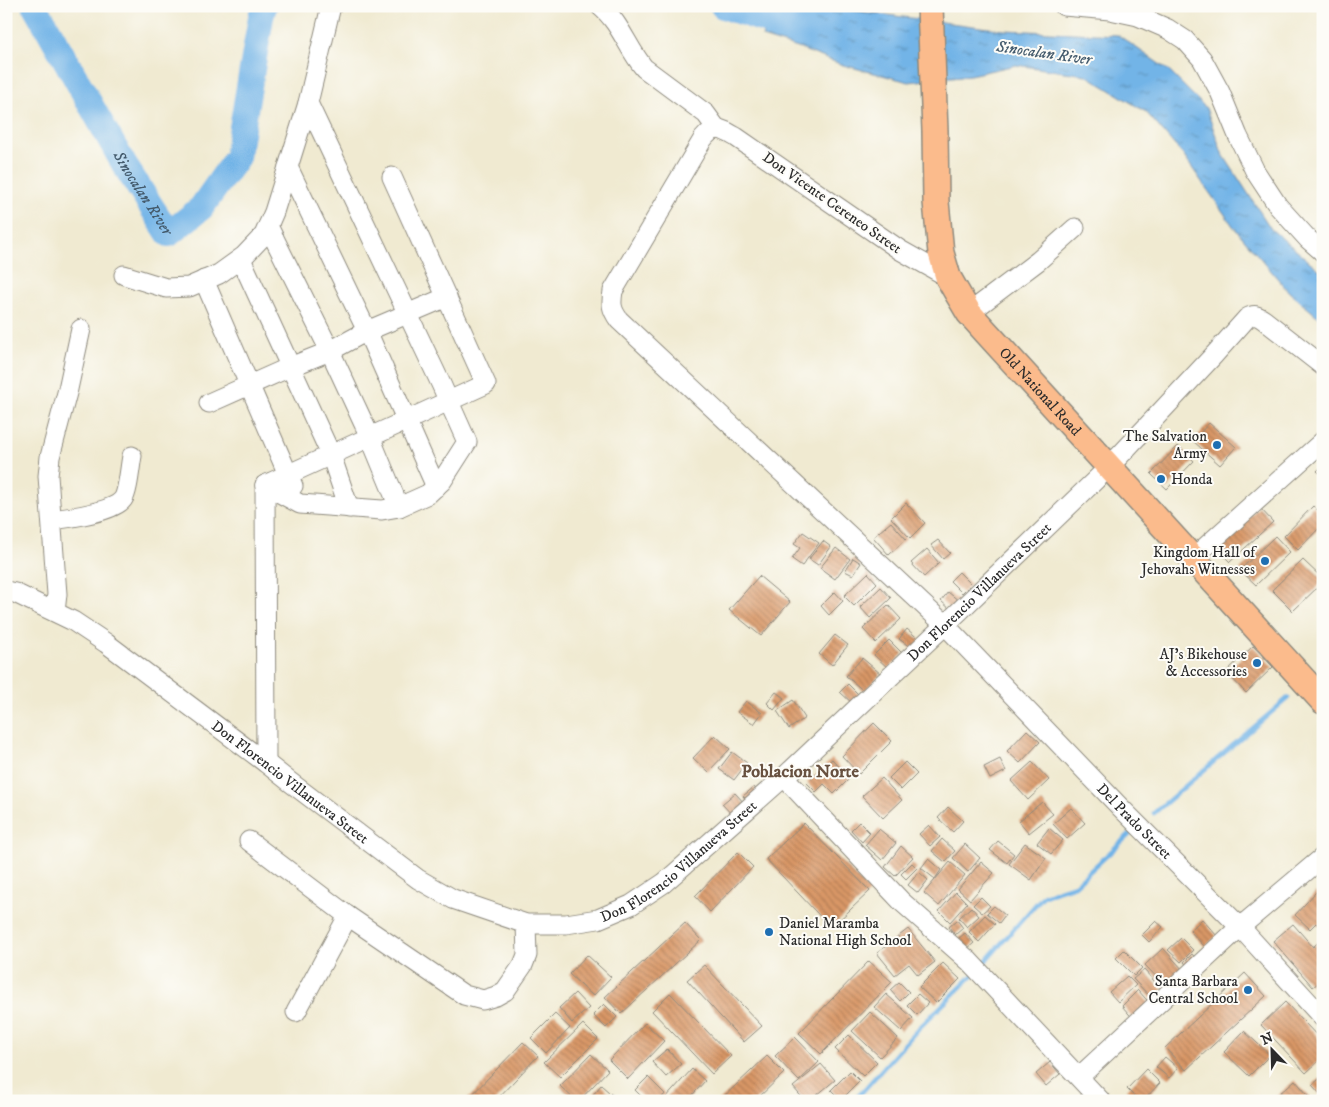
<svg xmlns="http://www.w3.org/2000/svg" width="1329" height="1107" font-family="'IM FELL DW Pica',serif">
<defs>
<pattern id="water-ripples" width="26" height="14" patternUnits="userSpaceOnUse" patternTransform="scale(1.25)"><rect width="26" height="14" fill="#72b4e7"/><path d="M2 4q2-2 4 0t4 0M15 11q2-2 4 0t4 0" fill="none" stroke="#5e93bb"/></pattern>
<pattern id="building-back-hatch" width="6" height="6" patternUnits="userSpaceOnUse" patternTransform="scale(1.25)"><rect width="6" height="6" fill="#d99766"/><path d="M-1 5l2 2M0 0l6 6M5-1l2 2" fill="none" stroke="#b07b54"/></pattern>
</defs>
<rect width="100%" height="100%" fill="#fdfcf7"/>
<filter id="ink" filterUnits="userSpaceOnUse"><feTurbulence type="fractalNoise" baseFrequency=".02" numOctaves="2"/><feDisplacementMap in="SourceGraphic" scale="10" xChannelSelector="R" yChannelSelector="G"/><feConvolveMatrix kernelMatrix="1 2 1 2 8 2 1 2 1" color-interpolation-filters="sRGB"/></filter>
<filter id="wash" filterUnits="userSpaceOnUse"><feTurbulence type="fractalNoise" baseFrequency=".0096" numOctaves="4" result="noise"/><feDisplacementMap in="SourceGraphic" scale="20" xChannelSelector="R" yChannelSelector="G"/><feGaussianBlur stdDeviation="1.12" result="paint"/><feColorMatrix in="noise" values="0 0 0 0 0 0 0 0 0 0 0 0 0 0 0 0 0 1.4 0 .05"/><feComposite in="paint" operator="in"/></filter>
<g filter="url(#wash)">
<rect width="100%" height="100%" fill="#f0ead1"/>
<path fill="url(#water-ripples)" stroke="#4e7089" d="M769 6H818L1004 30 1118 35 1168 70 1206 108 1222 153 1271 229 1323 273V321L1289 292 1233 226 1183 155 1146 112 1086 75 1016 65 970 75 909 82 843 65 798 48 762 37Z"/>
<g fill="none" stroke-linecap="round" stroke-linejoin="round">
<path stroke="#72b4e7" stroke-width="4.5" d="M1154 813 1288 698
M984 963 1044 895 1075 885 1131 833
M854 1101 918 1029 974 974"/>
<g stroke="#72b4e7" stroke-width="26">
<path id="s1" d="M35 6 125 166 169 234 201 208 237 157 261 17 264 6"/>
<path d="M723 6 800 32"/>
</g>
</g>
<g id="blocks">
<path fill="url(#building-back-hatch)" d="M1209 423 1236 447 1220 465 1193 441Z
M1178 446 1194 461 1167 489 1151 474Z
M1323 465V476L1317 471Z
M906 503 925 523 910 538 891 518Z
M1313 506 1323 515V524L1298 550 1284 536Z
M1259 507 1273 522 1230 562 1216 548Z
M891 522 906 539 889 555 873 537Z
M803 532 819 543 802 566 792 559 800 548 794 544Z
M1275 536 1290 552 1256 585 1240 570Z
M938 540 950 553 943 559 931 545Z
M823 541 831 547 818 565 809 559Z
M836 548 850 559 835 579 820 568Z
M927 549 939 563 924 577 911 563Z
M853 558 861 563 853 575 845 571Z
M1303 560 1323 579V582L1293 611 1272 590Z
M959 572 971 584 962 593 950 581Z
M868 573 877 583 854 606 844 596Z
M759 576 790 602 761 636 729 610Z
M881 587 891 598 870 618 860 607Z
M835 592 843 601 829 615 821 606Z
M948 592 959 601 951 610 941 601Z
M888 605 901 619 876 643 863 629Z
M907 629 921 641 914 650 899 639Z
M835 635 848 645 832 665 819 654Z
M889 640 903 654 889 669 874 655Z
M1253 646 1273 667 1246 693 1226 672Z
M862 658 881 674 865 692 846 676Z
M848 684 860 696 853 704 840 692Z
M776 692 784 698 774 710 767 703Z
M793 700 805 718 789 729 777 711Z
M746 701 762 713 754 724 737 712Z
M874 723 892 741 859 774 842 756Z
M1027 730 1040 742 1020 763 1007 751Z
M715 735 730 749 708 772 693 758Z
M732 752 747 763 734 780 719 769Z
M832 759 850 778 834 794 824 784 816 792 807 783Z
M1000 759 1006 771 990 779 984 767Z
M905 762 917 774 901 790 889 778Z
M1032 762 1049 780 1028 800 1011 781Z
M882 778 902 800 883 818 862 796Z
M754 787 761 796 751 805 743 796Z
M735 793 747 806 734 817 722 804Z
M1042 802 1053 814 1029 833 1019 821Z
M948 807 963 821 953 832 938 818Z
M1071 808 1085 823 1067 839 1053 824Z
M859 822 870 833 862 842 851 830Z
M804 823 870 891 831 928 766 859Z
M929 825 940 837 930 846 919 834Z
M1049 828 1063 840 1051 854 1037 843Z
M879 829 896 843 882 860 865 845Z
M942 839 955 851 945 862 932 851Z
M998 841 1014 854 1007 863 990 850Z
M1025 843 1046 858 1031 880 1009 864Z
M965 844 980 858 968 872 953 858Z
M901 846 913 857 895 876 885 867Z
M738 852 753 867 710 912 695 896Z
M928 859 941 870 935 879 921 868Z
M950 862 965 875 939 906 924 893Z
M981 862 994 873 970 900 958 889Z
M912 863 917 868 906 879 901 874Z
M919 872 928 880 918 893 908 885Z
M956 892 967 903 950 922 939 911Z
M1316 892 1323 899V924L1320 927 1316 923 1310 929 1295 915Z
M981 897 990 906 982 913 973 905Z
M994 906 1005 915 999 923 987 913Z
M971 907 979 916 967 927 959 918Z
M985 915 995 924 979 942 969 932Z
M1202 919 1217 936 1205 947 1190 931Z
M957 920 963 928 955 935 949 927Z
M1156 921 1163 927 1149 942 1142 935Z
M685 923 701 940 621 1014 605 997Z
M1293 924 1313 947 1323 938V979L1313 987 1273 941Z
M908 929 935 962 918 975 909 964 895 975 877 953Z
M965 933 974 943 967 949 958 939Z
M1181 938 1193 950 1181 962 1168 950Z
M1163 948 1185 972 1167 988 1145 965Z
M1124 950 1142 968 1134 976 1116 958Z
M1192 954 1198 961 1190 969 1184 962Z
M587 955 611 977 593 996 569 974Z
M869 961 892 982 821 1054 799 1033Z
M943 963 960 979 936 1003 919 987Z
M704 965 762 1026 744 1042 687 980Z
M1144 970 1166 994 1156 1003 1133 979Z
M1245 973 1266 996 1186 1070 1165 1048Z
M1127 976 1136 985 1118 1002 1109 992Z
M899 982 909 992 900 1001 890 990Z
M1138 990 1152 1006 1135 1021 1122 1006Z
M575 993 589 1008 572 1023 559 1008Z
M670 993 731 1056 712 1074 652 1011Z
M886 994 913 1018 901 1031 874 1007Z
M918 994 928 1003 917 1015 907 1005Z
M1285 1002 1323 1042V1057L1306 1073 1261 1025Z
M604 1004 617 1017 606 1028 593 1015Z
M870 1012 898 1038 880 1057 852 1031Z
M555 1014 570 1028 546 1053 531 1038Z
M645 1023 664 1041 628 1079 609 1060Z
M583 1024 598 1039 560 1077 544 1062Z
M1244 1031 1270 1055 1249 1076 1224 1052Z
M849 1035 877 1062 863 1076 835 1049Z
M795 1037 819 1062 799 1081 775 1056Z
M523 1042 538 1056 495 1101H466Z
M667 1049 681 1064 666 1077 652 1062Z
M591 1054 608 1070 579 1101H576L560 1086Z
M767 1056 784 1073 755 1101H719Z
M1165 1057 1178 1068 1169 1078 1156 1067Z
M1050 1062 1060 1074 1046 1086 1036 1074Z
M821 1064 835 1080 810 1101H805L793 1087Z
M692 1069 705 1081 687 1101H663Z
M1146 1069 1160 1083 1143 1101H1139L1127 1089Z
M850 1071 860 1081 841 1100 831 1090Z
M1323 1076V1097L1312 1085Z
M648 1077 665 1094 659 1101H646L635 1090Z
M1295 1080 1313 1101H1271Z
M601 1085 619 1101H588Z
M1176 1095 1182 1101H1171Z"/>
</g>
</g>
<g filter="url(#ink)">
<use href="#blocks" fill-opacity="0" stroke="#8e8a7e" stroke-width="1"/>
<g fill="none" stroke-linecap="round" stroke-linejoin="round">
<g stroke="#8e8a7e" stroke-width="21">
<g id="minor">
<path d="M600 6C620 22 628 49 644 68L706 114 717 129"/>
<path d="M1064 6 1110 10 1138 16 1168 29 1185 40 1202 59 1220 92 1238 136 1255 171 1278 206 1308 239 1323 252"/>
<path d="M288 167 367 331 436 487"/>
<path d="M268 226 330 351 370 437 399 507"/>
<path d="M241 259 331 455 349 508"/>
<path d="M124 275 166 288 189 287 219 274 244 256 264 235 274 212 308 103 331 6"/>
<path id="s2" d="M948 277 900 250 736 137C722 129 715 124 703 139L613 291C611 304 611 309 619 320L945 625 1120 807 1240 927 1323 1018"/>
<path d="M204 280 293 486"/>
<path d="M969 313 1038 261 1075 228"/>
<path d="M209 403 290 367 330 351 367 331 447 297"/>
<path d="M265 485 300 504 382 510 399 507 428 494 442 481 467 442 441 384 308 103"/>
<path d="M265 485 486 384 392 177"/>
<path d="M265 485 266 763"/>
<path d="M52 520C68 518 114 512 123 499 128 492 130 466 132 456"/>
<path d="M1192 559 1323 441"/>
<path id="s3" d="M6 591 15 593 73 621 106 643 266 763 290 782 418 879 453 899 526 924H566L598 919 631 905 664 883 784 777 945 625 1109 467 1214 355 1247 318C1254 314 1257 315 1264 320L1323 366"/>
<path d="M55 612 57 594 48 476 50 457 68 389 81 329"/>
<path d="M784 777 902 902 969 961 1101 1101"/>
<path d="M249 841 348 916 464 995 483 1000 496 996 505 991 523 965 527 955 526 924"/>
<path d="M296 1012 348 916"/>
<path d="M1079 1077 1240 927 1323 857"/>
</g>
</g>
<g stroke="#8e8a7e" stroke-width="28">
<g id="major">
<path id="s4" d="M930 6 935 131 936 202 941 253 948 277 956 291 969 313 986 332 1323 701"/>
</g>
</g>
<use href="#minor" stroke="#fff" stroke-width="19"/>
<use href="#major" stroke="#fbbb8c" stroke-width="25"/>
</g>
</g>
<g fill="#1f6fb2" stroke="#fdfcf7" stroke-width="2">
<circle cx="1217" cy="445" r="5"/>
<circle cx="1161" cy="479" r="5"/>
<circle cx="1265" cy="561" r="5"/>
<circle cx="1257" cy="663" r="5"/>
<circle cx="769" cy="932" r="5"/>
<circle cx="1248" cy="990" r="5"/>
</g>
<g text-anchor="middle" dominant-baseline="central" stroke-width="4" stroke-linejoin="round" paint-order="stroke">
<g font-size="15" fill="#2b2b2b" stroke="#fdfcf7">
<text transform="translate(832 203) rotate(35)">Don Vicente Cereneo Street</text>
<text stroke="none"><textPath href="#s4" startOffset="420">Old National Road</textPath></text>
<text stroke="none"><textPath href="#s3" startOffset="1199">Don Florencio Villanueva Street</textPath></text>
<text stroke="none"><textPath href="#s3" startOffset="344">Don Florencio Villanueva Street</textPath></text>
<text stroke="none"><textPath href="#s2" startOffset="1219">Del Prado Street</textPath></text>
<text stroke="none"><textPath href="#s3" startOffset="794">Don Florencio Villanueva Street</textPath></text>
</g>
<g font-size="15" fill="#2b2b2b" stroke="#fdfcf7" text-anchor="end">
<text x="1207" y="436">The Salvation<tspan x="1207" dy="17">Army</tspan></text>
<text x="1171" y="479" text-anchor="start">Honda</text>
<text x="1255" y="552">Kingdom Hall of<tspan x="1255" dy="17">Jehovahs Witnesses</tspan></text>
<text x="1247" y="654">AJ's Bikehouse<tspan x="1247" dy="17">&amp; Accessories</tspan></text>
<text x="779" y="923" text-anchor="start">Daniel Maramba<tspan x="779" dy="17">National High School</tspan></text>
<text x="1238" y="981">Santa Barbara<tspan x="1238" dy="17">Central School</tspan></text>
</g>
<g font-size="16" font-style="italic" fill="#445b6d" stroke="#fdfcf7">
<text transform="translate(1044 53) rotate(8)">Sinocalan River</text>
<text stroke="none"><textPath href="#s1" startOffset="216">Sinocalan River</textPath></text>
</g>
<g font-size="18" font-weight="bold" fill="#685140" stroke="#fdfcf7">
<text x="800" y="772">Poblacion Norte</text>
</g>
</g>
<rect width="1329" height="1107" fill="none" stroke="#fdfcf7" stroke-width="25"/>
<g transform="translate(1272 1050) rotate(337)" stroke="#fdfcf7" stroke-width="4" paint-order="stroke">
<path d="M0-4L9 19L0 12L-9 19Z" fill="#2b2b2b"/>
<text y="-8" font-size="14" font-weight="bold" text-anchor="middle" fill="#2b2b2b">N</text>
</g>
</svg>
